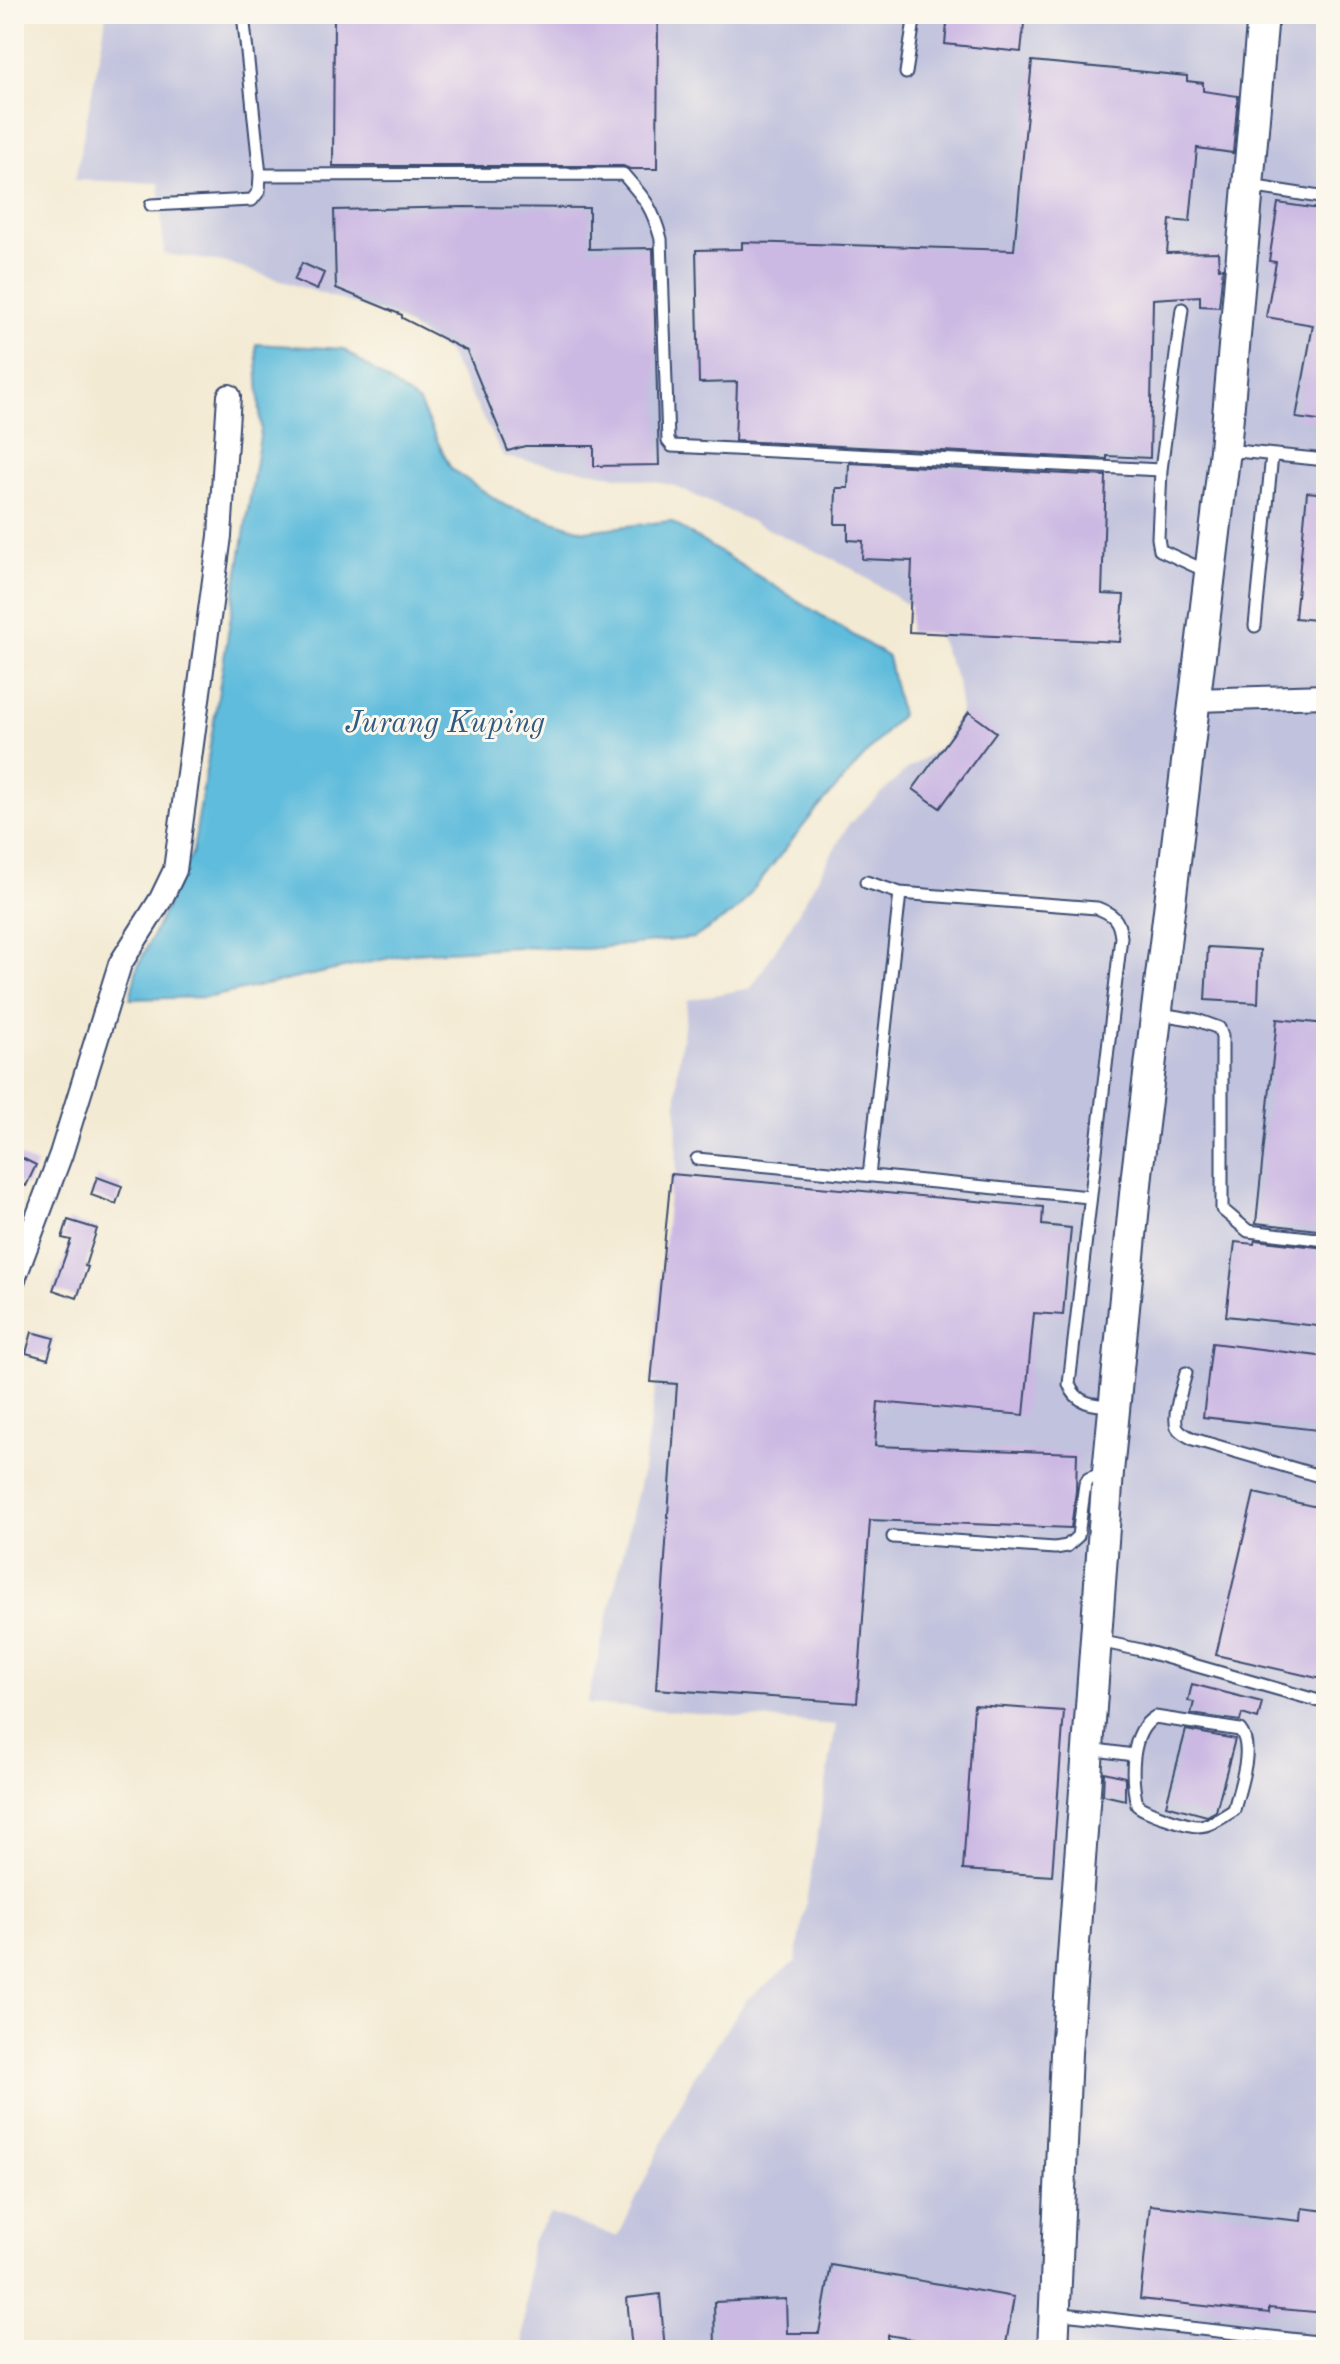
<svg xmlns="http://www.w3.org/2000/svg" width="1340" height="2364" font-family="'Old Standard TT',serif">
<rect width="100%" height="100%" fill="#fbf7ec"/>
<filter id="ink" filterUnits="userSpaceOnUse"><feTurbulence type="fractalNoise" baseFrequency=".0125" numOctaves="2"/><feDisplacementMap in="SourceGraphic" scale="16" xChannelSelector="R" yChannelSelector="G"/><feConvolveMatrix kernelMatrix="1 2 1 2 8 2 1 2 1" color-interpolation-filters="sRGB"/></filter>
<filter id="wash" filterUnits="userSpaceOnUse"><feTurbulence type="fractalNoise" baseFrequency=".006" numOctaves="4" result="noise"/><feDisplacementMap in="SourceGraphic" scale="32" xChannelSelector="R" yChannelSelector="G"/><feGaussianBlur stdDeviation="1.8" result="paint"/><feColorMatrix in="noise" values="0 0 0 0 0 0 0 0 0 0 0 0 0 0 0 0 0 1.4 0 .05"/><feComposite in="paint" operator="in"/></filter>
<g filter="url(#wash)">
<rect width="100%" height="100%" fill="#f3ead3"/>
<path fill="#c1c2dd" d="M106 14H1326V2350H522L531 2242 550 2214 618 2237 693 2078 747 1999 796 1961 836 1725 587 1704 643 1469 676 1257 677 1073 688 1000 751 988 791 925 848 825 906 770 943 745 961 711 957 681 931 620 846 565 672 485 504 457 447 351 395 317 223 262 164 254 159 183 75 180 104 30Z"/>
<path fill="#5ebcdc" stroke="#3c769d" stroke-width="2" d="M256 344 343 349 419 403 451 469 506 506 585 531 670 521 888 657 901 715 813 814 737 910 694 938 585 949 514 947 413 953 210 997 130 999 137 968 193 851 261 430Z"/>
<g id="blocks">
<path fill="#ccb9e3" d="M334 14H658L657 169H630L623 166H333Z
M948 14H1025L1021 52 945 44Z
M1032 61 1187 76V81L1203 83V91L1238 96 1233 153 1197 148 1190 222 1170 220 1167 253 1218 252 1219 268H1223L1219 307 1200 306V296L1153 299 1150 458 1107 456V459L735 441 737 382 699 383 696 250 742 249V242L1014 250Z
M1278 203 1326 210V422L1296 418 1313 325 1266 317 1276 262 1269 261Z
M464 207 589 208V249L653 248 659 465 594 466V446H525L508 451 467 351 402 318V315L336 288 334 210Z
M302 263 324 273 317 290 294 280Z
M849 463 1106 476 1102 594 1124 595 1120 642 909 632 912 561 862 559 863 541 848 540V524H835L836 488H848Z
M1307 492 1326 494V621L1295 618Z
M969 712 996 732 940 808 913 789Z
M1208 947 1260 950 1258 1003 1205 1000Z
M1277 1019 1326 1024V1231L1256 1223Z
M14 1154 36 1165 26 1186 14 1181Z
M671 1174 1043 1207 1042 1225 1071 1228 1063 1315 1034 1313 1024 1415 878 1402 875 1446 1077 1453 1076 1491 1071 1528 870 1520 857 1703 656 1689 677 1384 651 1382Z
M97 1177 122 1186 116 1204 91 1195Z
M68 1220 97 1229 85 1266 88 1267 77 1298 53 1290 71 1240 62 1238Z
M1255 1240 1326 1248V1327L1226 1316 1235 1242 1254 1244Z
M32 1332 54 1338 48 1359 26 1353Z
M1212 1343 1326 1357V1431L1203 1417Z
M1254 1493 1326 1509V1680L1216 1655Z
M1192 1684 1262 1702 1258 1719 1242 1714 1240 1721 1191 1714 1194 1702 1188 1701Z
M974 1705 1064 1711 1052 1876 963 1870Z
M1186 1730 1235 1739 1216 1811 1207 1816 1166 1805Z
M1104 1772 1125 1777V1800L1103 1795Z
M1150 2205 1301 2221 1302 2208 1326 2211V2313L1269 2308V2313L1140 2299Z
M831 2265 1014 2297 1005 2350H973L888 2335V2350H715L714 2302 786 2299 787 2333H819Z
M660 2294 665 2350H632L627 2298Z"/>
</g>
</g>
<g filter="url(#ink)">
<use href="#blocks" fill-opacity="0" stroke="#3b4b70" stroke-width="2"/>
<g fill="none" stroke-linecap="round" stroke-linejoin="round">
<g stroke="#3b4b70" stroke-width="15">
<path id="lane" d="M243 14 260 175
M906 73 915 14
M1250 186 1326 198
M151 205 252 200 259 191 260 175 623 174C645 199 652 206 661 239L668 441 672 446 1161 470 1158 538 1160 550 1208 572
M1227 450 1326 460
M1161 470 1182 309
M1255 626 1272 455
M866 882 900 893 1097 908C1113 914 1119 919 1121 937L1069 1384C1076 1404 1093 1405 1113 1406
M1160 1014 1197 1020 1219 1028 1222 1036V1209L1248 1231 1326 1240
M697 1159 1089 1197
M869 1176 900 893
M1186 1373C1183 1385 1172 1416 1177 1427 1180 1433 1188 1436 1193 1439L1326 1478
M893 1537 1055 1548 1067 1546 1078 1536 1085 1484 1088 1479 1106 1472
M1099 1641 1141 1650 1326 1703
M1155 1717 1240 1730C1255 1748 1239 1788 1234 1810 1224 1816 1211 1826 1198 1826 1187 1826 1145 1812 1137 1805 1131 1779 1129 1732 1155 1717Z
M1089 1749 1133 1755
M1054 2313 1326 2343"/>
</g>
<g stroke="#3b4b70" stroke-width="26">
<path id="street" d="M1195 700 1326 696
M14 1279 61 1154 120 964 161 899 175 870 220 536 229 396"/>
</g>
<g stroke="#3b4b70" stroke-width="34">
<path id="secondary" d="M1053 2350 1066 2053 1108 1472 1137 1174 1225 450 1263 14"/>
</g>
<use href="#lane" stroke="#fff" stroke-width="11"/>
<use href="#street" stroke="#fff" stroke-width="22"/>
<use href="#secondary" stroke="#fff" stroke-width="30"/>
</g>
</g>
<g text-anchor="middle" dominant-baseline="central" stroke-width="6" stroke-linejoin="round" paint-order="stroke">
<g font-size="30" font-style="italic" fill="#2f5984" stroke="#fbf7ec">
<text x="445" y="724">Jurang Kuping</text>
</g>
</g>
<rect width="1340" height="2364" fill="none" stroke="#fbf7ec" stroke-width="48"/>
</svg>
